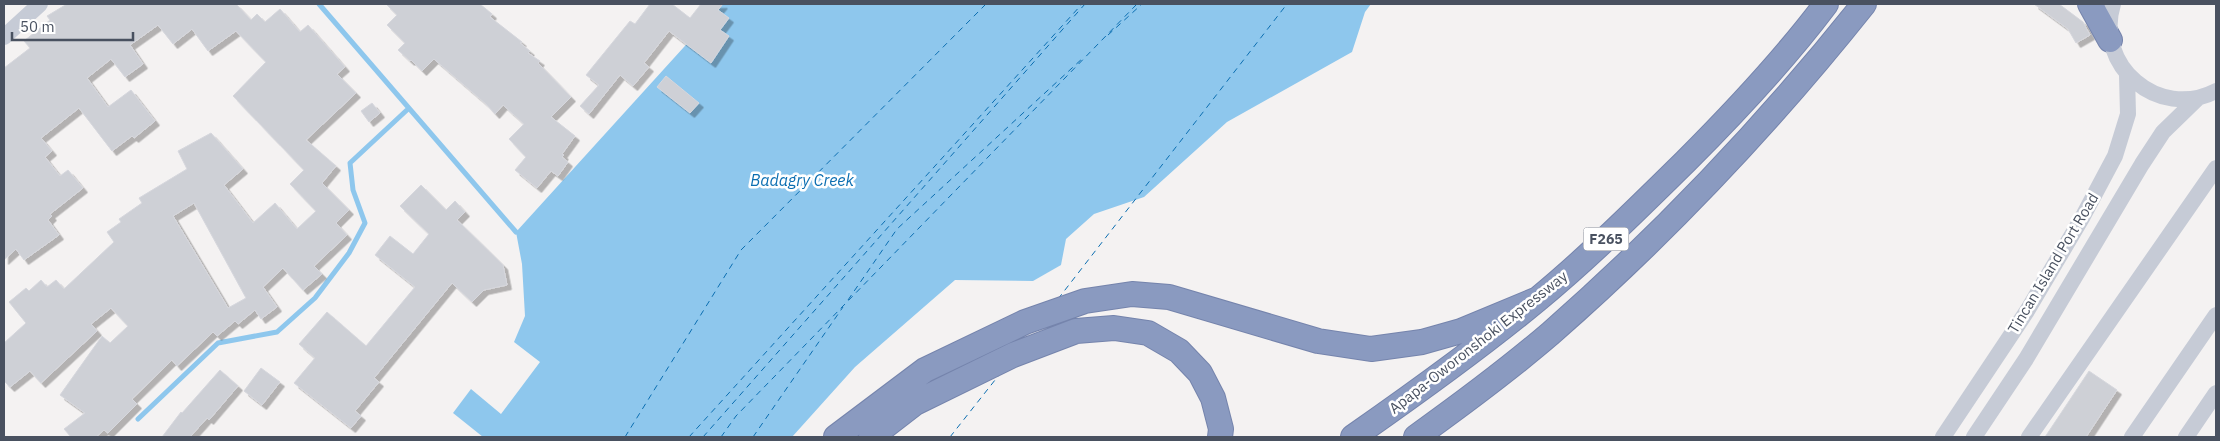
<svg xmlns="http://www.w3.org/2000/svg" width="2220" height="441" font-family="'IBM Plex Sans',sans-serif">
<defs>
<filter id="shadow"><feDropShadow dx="4.5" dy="4.5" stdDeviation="0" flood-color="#0004"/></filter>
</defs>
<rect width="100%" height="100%" fill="#f4f2f2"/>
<path fill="#8ec7ed" d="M723 4H1371L1365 12 1352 52 1227 122 1144 197 1094 214 1066 239 1061 265 1033 281 955 280 855 367 792 437H483L453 413 471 389 501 414 540 362 514 342 525 316 522 264 516 232Z"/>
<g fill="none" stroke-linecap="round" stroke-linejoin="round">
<path stroke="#8ec7ed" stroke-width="5" d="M319 4 516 232
M138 419 218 343 277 332 315 298 349 253 365 223 353 190 350 163 408 109"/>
<path stroke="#0b6eb1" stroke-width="1" stroke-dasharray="6 5" stroke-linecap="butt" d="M1108 35 1142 4
M1058 299 1287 4
M848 300 897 229 1084 57
M625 437 741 250 986 4
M689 437 1082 4
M703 437 1085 4
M721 437 736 416 1137 4
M753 437 843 307
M950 437 999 375"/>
</g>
<path fill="#ced0d6" stroke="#d6d7dd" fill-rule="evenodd" filter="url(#shadow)" d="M67 4H236L251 20 257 14 265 22 280 9 300 32 308 25 345 67 337 74 356 93 306 140 336 166 322 183 349 210 336 223 347 235 314 266 322 274 303 290 283 268 263 287 277 307 261 319 255 310 238 324 235 321 217 336 213 332 177 366 172 360 132 399 137 404 108 433 104 430 96 437H71L64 429 85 413 60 395 102 336 110 343 128 326 111 308 91 324 97 331 41 383 30 371 10 387 4 381V343L26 323 9 302 26 288 29 291 41 280 47 287 56 280 64 289 114 242 107 232 121 222 119 219 142 203 139 198 187 169 178 151 211 133 243 169 224 185 253 223 275 203 297 229 316 211 290 184 304 170 233 96 266 62 236 31 208 51 192 29 173 44 158 25 130 45 143 64 125 77 111 59 87 78 108 107 131 90 155 121 134 138 132 136 112 151 79 108 41 138 52 151 45 157 60 176 68 170 83 188 50 214 52 216 48 220 59 235 24 260 16 249 4 260V68L30 48 24 41 50 20 47 16ZM194 203 246 298 228 308 173 216Z
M386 4H480L492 14 490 17 522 42 520 43 530 51 528 53 540 61 538 63 571 97 551 117 575 136 562 154 564 155 562 157 568 162 558 176 551 171 537 188 515 170 526 157 509 139 524 124 503 105 495 114 486 104 434 59 422 71 411 60 410 61 398 50 405 43 387 25 397 15Z
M650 4H672L690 18 701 4H723L718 10 729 18 720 30 729 36 711 63 669 31 644 63 649 67 633 86 620 75 589 114 580 106 599 85 586 75 630 21 635 24Z
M2034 4H2059L2083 22 2090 35 2076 43 2068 29Z
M666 76 699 103 690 113 657 87Z
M372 103 380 113 369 122 361 111Z
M421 185 446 210 455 201 465 212 457 220 503 265 507 285 484 290 472 302 452 283 374 378 379 382 355 411 361 416 351 428 294 383 315 358 299 344 327 312 366 346 415 287 375 255 390 236 413 254 429 234 400 206Z
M261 368 280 382 262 405 244 391Z
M220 370 238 386 209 420 207 418 190 437H162L181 412 182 413Z
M2089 371 2117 390 2086 437H2045Z"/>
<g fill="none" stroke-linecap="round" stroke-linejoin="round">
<g stroke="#7584ac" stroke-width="26">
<path id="highway" d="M2090 4 2110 40
M836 437 925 370 1025 322 1085 301 1132 294 1169 297 1318 341 1371 349 1422 342 1461 331 1538 299
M871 437 915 403 1013 355 1076 331 1114 328 1148 333 1179 351 1200 373 1213 398 1221 429 1220 437
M1353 437C1416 393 1479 348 1538 299 1590 256 1637 209 1685 162 1735 112 1784 60 1826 4
M1416 437C1462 404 1508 370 1551 333 1665 233 1770 122 1864 4"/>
</g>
<path stroke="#c6cbd6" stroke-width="16" d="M2113 4C2094 65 2158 121 2216 91
M4 37 40 4
M1943 437 2027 311 2082 218 2115 156 2128 114 2127 75
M1974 437 2026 359 2142 164 2163 132 2198 98
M2029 437 2216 168
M2132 437 2216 315
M2186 437 2216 393"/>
<use href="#highway" stroke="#8a9ac0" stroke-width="24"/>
</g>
<g text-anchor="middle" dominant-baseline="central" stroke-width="5" stroke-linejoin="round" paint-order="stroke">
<rect fill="#fff" stroke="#808590" stroke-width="1" x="1583.5" y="227.5" width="45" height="23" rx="4"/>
<g font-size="14" font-weight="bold" fill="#495160">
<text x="1606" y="239">F265</text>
</g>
<g font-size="15" fill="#495160" stroke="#fff">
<text transform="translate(2053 263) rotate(-59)">Tincan Island Port Road</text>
<text transform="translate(1478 342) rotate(-38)">Apapa-Oworonshoki Expressway</text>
</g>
<g font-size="16" font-style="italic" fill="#0b6eb1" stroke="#fff">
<text x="802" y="180">Badagry Creek</text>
</g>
</g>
<rect width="2220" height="441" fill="none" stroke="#495160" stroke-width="10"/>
<path d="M12 32v8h121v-8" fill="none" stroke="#495160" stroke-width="2.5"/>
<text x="20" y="32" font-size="15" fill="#495160" stroke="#ffffff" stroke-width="4" paint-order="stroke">50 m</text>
</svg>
